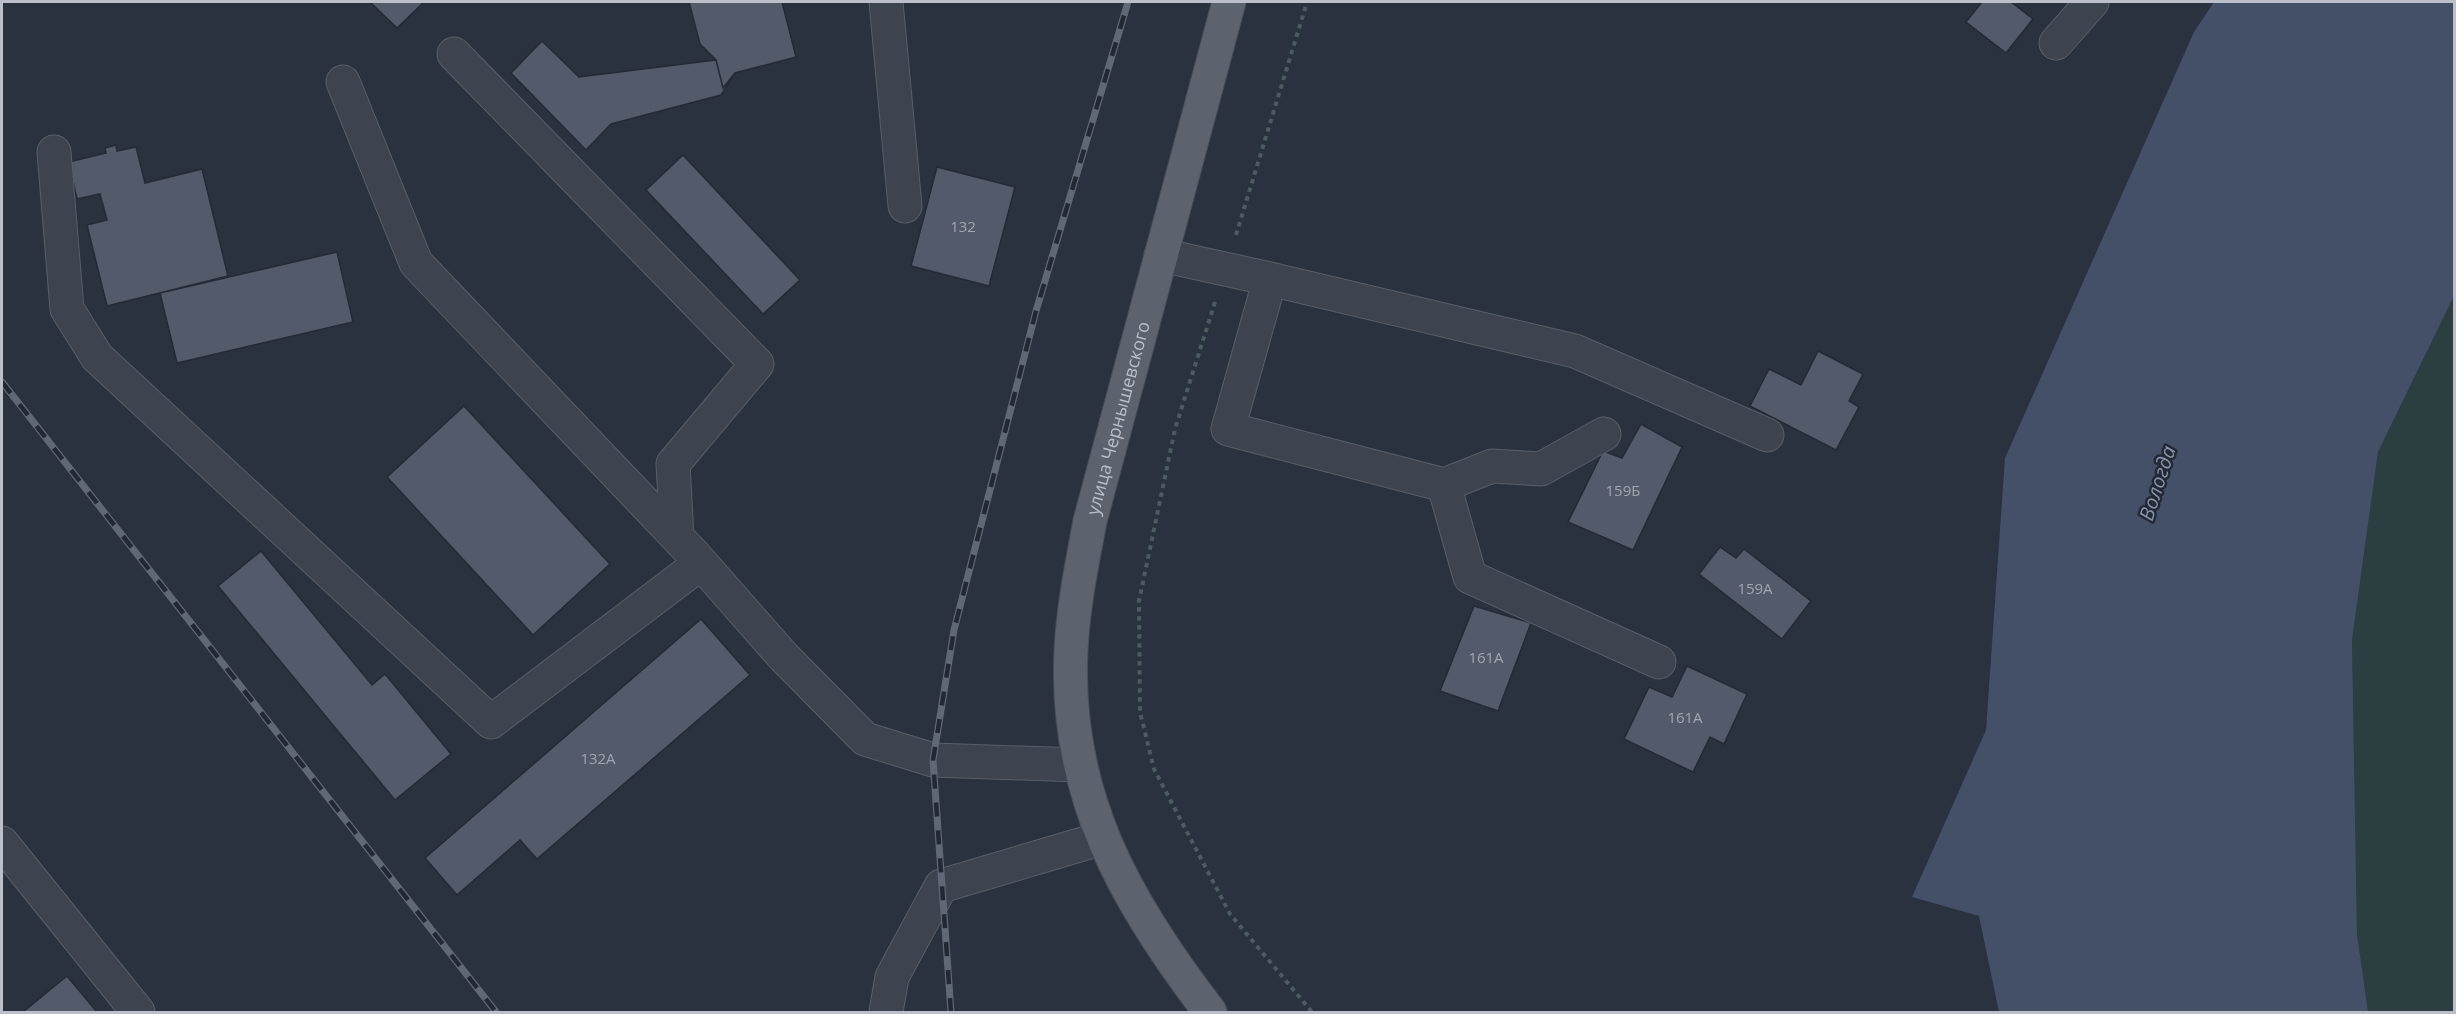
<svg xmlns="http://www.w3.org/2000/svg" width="2456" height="1014" font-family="'Open Sans',sans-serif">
<rect width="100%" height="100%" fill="#2a313f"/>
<path fill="#2d3e41" d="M2454 296V1012H2368L2357 934 2352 640 2378 452Z"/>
<path fill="#435067" d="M2214 2H2454V296L2378 452 2352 640 2357 934 2368 1012H1999L1979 916 1912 897 1986 730 2005 458 2194 32Z"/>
<path fill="#535a69" stroke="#242b36" stroke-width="1.5" d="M370 2H424L397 28Z
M689 2H782L796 57 735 73 723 88 716 60 700 44Z
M1982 2H2011L2033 19 2006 53 1966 22Z
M542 41 579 77 716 60 723 88 735 73 721 95 611 124 586 150 511 73Z
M116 145 117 151 136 147 145 183 202 169 228 276 107 306 87 225 107 220 100 194 77 199 69 162 106 153 105 148Z
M683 155 800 280 763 314 646 190Z
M937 167 1015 187 989 286 911 266Z
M337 252 353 322 177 363 160 293Z
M1818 351 1863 374 1849 401 1859 407 1836 450 1750 406 1769 369 1801 385Z
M464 406 610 564 533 635 387 477Z
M1641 424 1682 447 1633 550 1568 522 1603 451 1622 458Z
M1720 547 1736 558 1744 549 1811 601 1782 639 1699 574Z
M261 551 372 685 385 674 451 754 395 800 218 586Z
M1474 606 1531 623 1498 711 1440 691Z
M701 619 750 675 537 859 520 840 457 895 425 858Z
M1687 666 1747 694 1724 744 1710 737 1693 772 1624 739 1649 687 1672 697Z
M67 976 97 1012H23Z"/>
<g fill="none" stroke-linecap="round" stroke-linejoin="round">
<g stroke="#585f69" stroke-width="35">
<path id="minor" d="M886 2 905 206
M2056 43 2092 2
M454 54 757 364 673 464 677 537
M343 82 416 263 695 556 783 656 865 739 933 760 1079 765
M54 152 67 309 97 357 491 722 701 563
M1161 255 1270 279 1228 429 1444 485 1470 577 1659 662
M1270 279 1575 351 1767 435
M1444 485 1492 466 1541 469 1604 434
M2 843 138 1012
M886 1012 892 977 941 886 1103 838"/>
</g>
<g stroke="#474d58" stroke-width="35">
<g id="major">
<path id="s1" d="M1210 1012C1126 903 1064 795 1071 651 1073 607 1082 564 1090 521L1229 2"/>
</g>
</g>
<path stroke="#4c5b5f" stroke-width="4" stroke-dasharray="4.5 4.5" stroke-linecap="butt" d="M1236 235 1307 2
M1215 302 1175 429 1139 601 1140 712 1154 769 1230 914 1312 1012"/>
<use href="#minor" stroke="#3d444f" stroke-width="33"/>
<use href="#major" stroke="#5c636f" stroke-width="33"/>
<g stroke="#606875" stroke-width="7">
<path id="rail" d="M2 382 496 1012
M951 1012 933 760 954 630 1036 311 1128 2"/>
</g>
<use href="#rail" stroke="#222934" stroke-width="4.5" stroke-dasharray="14" stroke-linecap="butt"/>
</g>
<g text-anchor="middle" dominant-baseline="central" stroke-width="5" stroke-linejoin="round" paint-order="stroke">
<g font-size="15" fill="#a0a6b1">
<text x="963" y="226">132</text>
<text x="1623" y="490">159Б</text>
<text x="1755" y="588">159А</text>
<text x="1486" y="657">161А</text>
<text x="1685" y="717">161А</text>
<text x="598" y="758">132А</text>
</g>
<g font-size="18" fill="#babfc9" stroke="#222934">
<text stroke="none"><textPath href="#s1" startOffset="634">улица Чернышевского</textPath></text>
</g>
<g font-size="20" font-style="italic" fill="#8694ac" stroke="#222934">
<text transform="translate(2157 483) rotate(-72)">Вологда</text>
</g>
</g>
<rect width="2456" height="1014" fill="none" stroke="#babfc9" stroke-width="6"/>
</svg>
